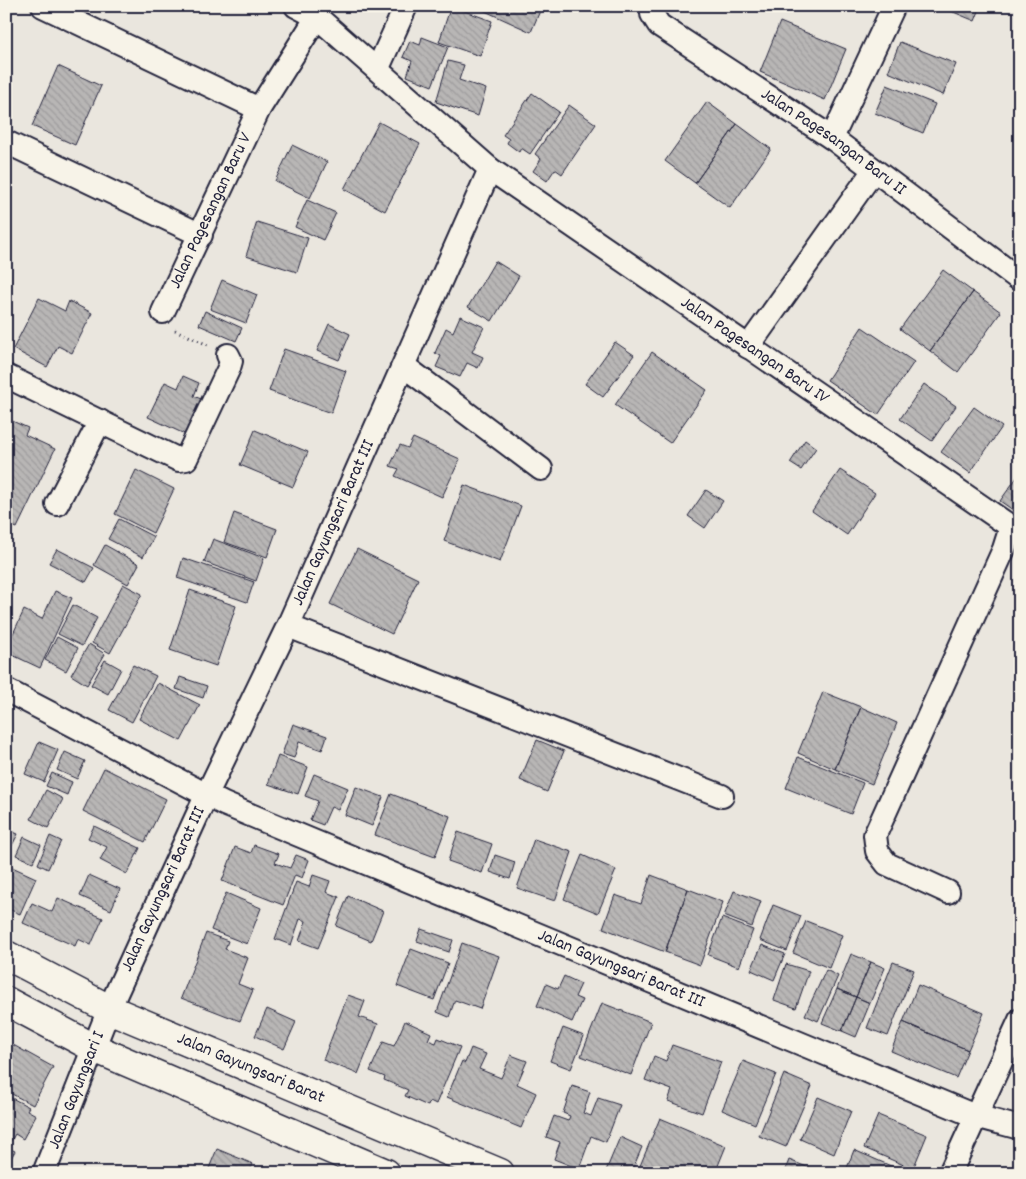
<svg xmlns="http://www.w3.org/2000/svg" width="1026" height="1179" font-family="Dekko,sans-serif">
<defs>
<pattern id="building-back-hatch" width="6" height="6" patternUnits="userSpaceOnUse" patternTransform="scale(1.25)"><rect width="6" height="6" fill="#b8b6b5"/><path d="M-1 5l2 2M0 0l6 6M5-1l2 2" fill="none" stroke="#9e9c9d"/></pattern>
</defs>
<rect width="100%" height="100%" fill="#eae6de"/>
<filter id="ink" filterUnits="userSpaceOnUse"><feTurbulence type="fractalNoise" baseFrequency=".02" numOctaves="2"/><feDisplacementMap in="SourceGraphic" scale="10" xChannelSelector="R" yChannelSelector="G"/><feConvolveMatrix kernelMatrix="1 2 1 2 8 2 1 2 1" color-interpolation-filters="sRGB"/></filter>
<g filter="url(#ink)">
<path fill="url(#building-back-hatch)" stroke="#22223b" d="M451 6 492 21 480 56 439 42Z
M474 6H542L531 32Z
M939 6H981L975 21Z
M780 22 846 49 825 100 760 72Z
M422 37 448 47 432 86 407 76 412 61 403 57 410 41 420 45Z
M900 42 956 64 943 95 888 72Z
M448 61 464 65 459 80 486 89 478 116 436 102Z
M58 66 101 86 75 145 32 126Z
M887 85 935 104 923 133 875 113Z
M532 93 559 112 530 154 521 148 519 152 507 143 509 139 503 135Z
M707 102 737 124 695 183 665 161Z
M569 105 596 124 562 174 555 169 547 181 533 171 541 159 535 154Z
M379 122 420 144 385 211 344 189Z
M737 124 771 149 730 208 695 183Z
M292 145 327 162 310 198 275 181Z
M307 200 336 213 323 240 295 227Z
M257 222 308 238 297 272 246 256Z
M495 261 519 276 492 321 468 307Z
M943 270 973 292 930 351 900 329Z
M222 280 257 295 246 323 210 309Z
M973 292 1001 312 958 372 930 351Z
M39 298 65 311 69 301 92 313 72 353 58 346 47 367 13 349Z
M205 311 242 328 236 341 199 325Z
M460 316 484 327 472 352 483 357 478 368 467 363 460 377 436 367 441 356 435 353 446 328 453 332Z
M329 324 350 334 339 360 317 351Z
M862 327 914 362 878 415 827 380Z
M615 342 634 355 603 397 585 384Z
M284 349 346 371 331 413 269 391Z
M652 352 707 390 670 443 615 405Z
M183 376 199 383 194 396 208 402 191 437 148 417 165 382 178 388Z
M924 384 956 406 932 441 900 419Z
M974 407 1002 427 970 473 941 452Z
M10 420 28 428 25 435 55 449 17 528 6 523V426Z
M255 430 308 452 293 487 240 465Z
M413 438 460 459 442 497 395 476 399 469 390 466 400 445 408 448Z
M805 440 816 448 801 470 790 463Z
M136 470 174 489 153 533 115 514Z
M840 470 875 493 847 535 812 511Z
M1020 473V515L1000 501Z
M464 485 521 506 500 562 444 541Z
M706 490 723 501 705 528 688 516Z
M234 513 277 529 267 557 224 542Z
M119 519 154 537 143 557 108 539Z
M213 539 264 558 256 581 204 562Z
M105 545 139 564 128 584 94 565Z
M57 549 94 568 86 582 49 563Z
M357 549 418 579 392 634 330 604Z
M183 558 254 582 247 602 177 578Z
M123 584 142 594 110 653 92 643Z
M190 590 236 606 216 666 170 650Z
M55 591 72 598 40 668 6 652V649L24 610 42 619Z
M73 605 97 618 82 646 58 634Z
M57 637 78 648 66 671 45 660Z
M89 644 105 654 87 685 71 675Z
M105 660 121 669 108 694 91 685Z
M133 665 156 676 132 722 109 710Z
M180 677 207 686 203 698 176 689Z
M158 683 200 705 181 741 139 719Z
M823 692 861 707 835 769 798 753Z
M861 707 897 723 872 784 835 769Z
M293 724 327 736 322 750 299 742 294 758 282 754Z
M537 740 564 751 547 792 520 780Z
M39 742 58 750 44 782 25 774Z
M65 752 85 761 77 779 57 770Z
M278 756 308 767 298 794 268 784Z
M798 757 863 783 851 814 786 788Z
M104 768 166 799 145 842 83 811Z
M52 773 72 782 67 795 46 786Z
M314 774 348 788 338 810 331 807 323 825 310 820 318 801 305 796Z
M356 787 383 797 372 826 345 815Z
M46 790 63 799 48 828 31 819Z
M391 794 450 816 435 857 375 835Z
M94 826 140 848 127 874 100 860 107 847 88 838Z
M6 829 18 834 6 857Z
M458 832 492 844 482 873 448 861Z
M50 836 61 841 48 869 38 864Z
M24 837 41 845 33 862 16 855Z
M534 839 572 852 555 901 517 888Z
M254 845 279 854 275 863 290 868 296 855 309 860 302 878 295 875 283 905 222 881 235 847 251 853Z
M495 855 515 862 510 879 490 872Z
M582 855 616 870 598 913 564 899Z
M10 866 36 878 20 914 6 908V873Z
M89 875 120 889 111 910 80 896Z
M313 875 330 881 326 892 339 897 318 948 299 941 306 921 300 919 291 945 275 939 296 882 309 887Z
M651 875 688 889 665 952 603 928 615 895 641 904Z
M688 889 723 902 700 965 665 952Z
M734 891 761 901 752 927 724 916Z
M226 893 261 908 247 944 211 930Z
M348 896 383 911 371 941 336 926Z
M58 898 103 918 91 945 78 939 75 946 23 923 32 903 52 912Z
M773 905 801 916 787 951 760 940Z
M722 918 753 930 739 967 708 955Z
M806 921 842 935 829 968 793 953Z
M421 929 453 940 449 952 417 941Z
M206 933 228 941 225 949 248 958 238 984 253 990 240 1021 181 998Z
M462 943 499 956 480 1009 455 1000 449 1017 437 1012Z
M762 945 785 954 774 980 751 970Z
M411 949 448 963 434 1000 397 986Z
M851 954 871 962 856 997 837 989Z
M871 962 885 968 870 1003 856 997Z
M893 962 914 970 888 1036 867 1028Z
M786 964 809 971 796 1008 774 1000Z
M826 970 838 976 818 1021 805 1015Z
M564 976 581 984 575 997 582 1000 572 1022 537 1006 546 984 558 989Z
M918 985 984 1013 968 1050 903 1022Z
M837 989 856 997 842 1031 822 1023Z
M348 995 365 1001 359 1017 378 1024 358 1074 323 1060Z
M856 997 870 1003 856 1037 842 1031Z
M602 1003 651 1022 631 1075 581 1056Z
M267 1009 296 1022 284 1049 255 1036Z
M405 1021 431 1033 428 1040 436 1043 438 1038 460 1047 436 1104 430 1101 428 1106 405 1096 408 1090 384 1080 385 1077 370 1071 383 1042 394 1046Z
M903 1022 968 1050 956 1078 891 1051Z
M563 1028 584 1036 571 1069 550 1061Z
M6 1041 53 1067 33 1105 6 1091Z
M672 1045 721 1062 702 1113 668 1101 672 1090 645 1080 654 1056 666 1061Z
M471 1048 486 1054 479 1069 501 1078 511 1055 527 1061 517 1084 536 1093 521 1128 447 1097 462 1061 465 1063Z
M743 1061 776 1074 755 1124 722 1110Z
M784 1074 812 1086 786 1147 759 1136Z
M572 1086 590 1092 583 1113 591 1116 598 1098 620 1105 606 1142 591 1136 579 1169 554 1159 560 1142 546 1137 554 1116 568 1121 570 1116 563 1113Z
M6 1095 29 1107 27 1110 36 1115 23 1139 15 1134 11 1141 6 1139Z
M818 1097 851 1111 834 1154 800 1139Z
M878 1115 927 1135 913 1169 864 1148Z
M660 1118 726 1146 715 1173H637Z
M620 1137 642 1147 631 1173H605Z
M6 1147 15 1151 6 1167Z
M217 1149 253 1164 249 1173H207Z
M854 1150 907 1173H845Z
M789 1160 812 1169 811 1173H784Z"/>
<g fill="none" stroke-linecap="round" stroke-linejoin="round">
<g stroke="#22223b" stroke-width="26">
<g id="minor">
<path d="M43 6 259 109"/>
<path id="s1" d="M652 6V14L659 25 832 138 1020 280"/>
<path d="M378 68 406 6"/>
<path d="M832 138 894 6"/>
<path d="M6 142 201 235"/>
<path id="s2" d="M490 169 1020 533"/>
<path id="s3" d="M163 312 259 109 317 17"/>
<path d="M748 347 874 170"/>
<path d="M404 366 541 469"/>
<path d="M6 376 179 460 186 459 229 368 231 361 228 355"/>
<path d="M57 504 100 421"/>
<path d="M288 626 722 796"/>
<path id="s4" d="M6 690 224 804 975 1116 1020 1128"/>
<path d="M948 892 887 864 877 851 875 835 1004 549 1011 527"/>
<path id="s5" d="M44 1173 109 1009 206 796 288 626 490 169 317 17 296 6"/>
<path d="M950 1173 1020 1020"/>
</g>
</g>
<g stroke="#22223b" stroke-width="31">
<g id="tertiary">
<path id="s6" d="M6 955 109 1009 500 1173"/>
<path d="M6 1001 94 1048 386 1173"/>
</g>
</g>
<path stroke="#22223b" stroke-width="3" stroke-dasharray="1 4" stroke-linecap="butt" d="M175 330 208 345"/>
<use href="#minor" stroke="#f7f3e8" stroke-width="22"/>
<use href="#tertiary" stroke="#f7f3e8" stroke-width="28"/>
</g>
</g>
<g text-anchor="middle" dominant-baseline="central" stroke-width="4" stroke-linejoin="round" paint-order="stroke">
<g font-size="18" fill="#22223b" stroke="#f7f3e8">
<text stroke="none"><textPath href="#s1" startOffset="231">Jalan Pagesangan Baru II</textPath></text>
<text stroke="none"><textPath href="#s3" startOffset="112">Jalan Pagesangan Baru V</textPath></text>
<text stroke="none"><textPath href="#s2" startOffset="321">Jalan Pagesangan Baru IV</textPath></text>
<text stroke="none"><textPath href="#s5" startOffset="712">Jalan Gayungsari Barat III</textPath></text>
<text stroke="none"><textPath href="#s5" startOffset="308">Jalan Gayungsari Barat III</textPath></text>
<text stroke="none"><textPath href="#s4" startOffset="676">Jalan Gayungsari Barat III</textPath></text>
<text stroke="none"><textPath href="#s6" startOffset="270">Jalan Gayungsari Barat</textPath></text>
<text stroke="none"><textPath href="#s5" startOffset="89">Jalan Gayungsari I</textPath></text>
</g>
</g>
<rect width="1026" height="1179" fill="none" stroke="#f7f3e8" stroke-width="25"/>
<rect x="12" y="12" width="1001" height="1154" fill="none" stroke="#22223b" stroke-width="2" filter="url(#ink)"/>
</svg>
